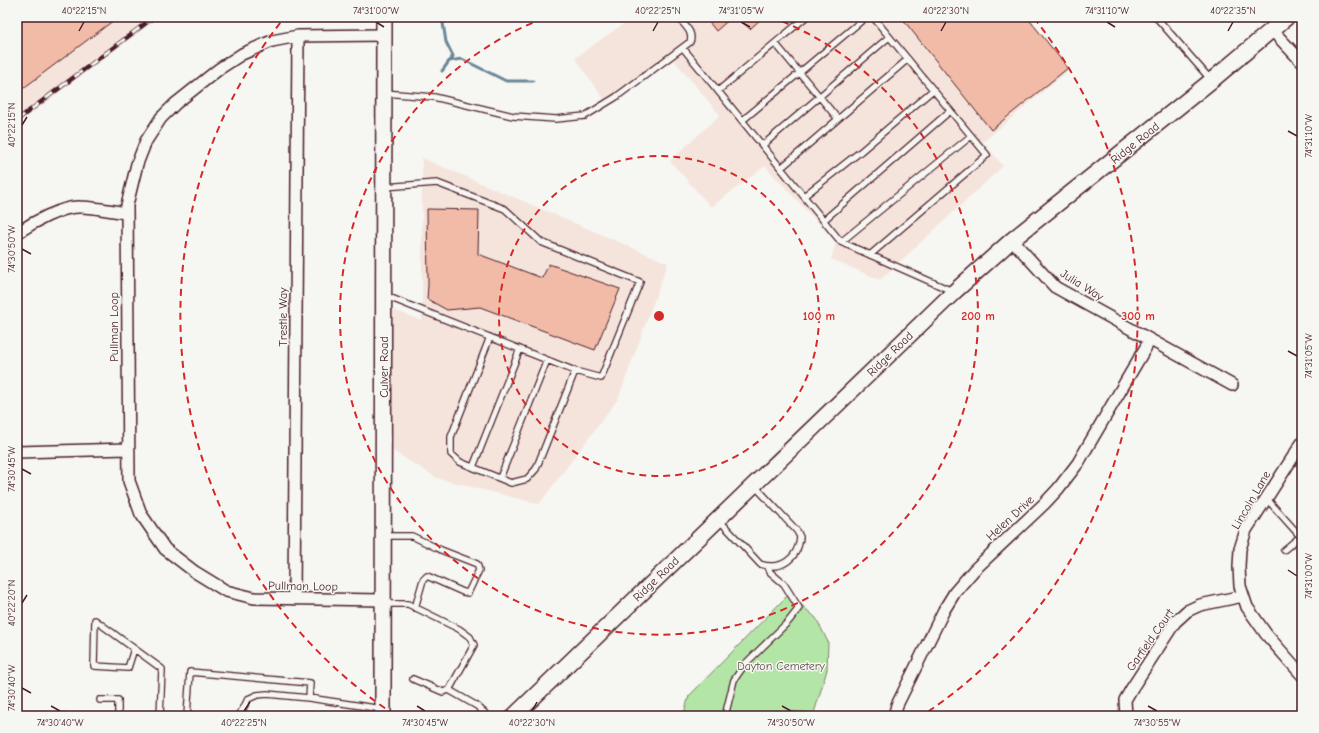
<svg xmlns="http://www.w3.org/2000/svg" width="1319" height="733" font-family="'Comic Neue',sans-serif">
<rect width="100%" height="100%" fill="#f6f6f2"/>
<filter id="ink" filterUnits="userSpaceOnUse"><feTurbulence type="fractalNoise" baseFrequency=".025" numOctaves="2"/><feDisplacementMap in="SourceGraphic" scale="8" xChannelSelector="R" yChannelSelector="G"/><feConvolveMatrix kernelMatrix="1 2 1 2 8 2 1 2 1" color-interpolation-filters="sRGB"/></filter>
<g filter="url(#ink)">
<path fill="#f5e4dc" d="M17 17H159L17 124Z
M633 17H1026L1070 69 983 142 1003 166 880 280 831 259 836 242 765 166 711 207 670 161 720 115 674 60 607 104 575 58Z
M422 158 668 263 618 399 539 504 437 478 383 445 384 306 422 321Z"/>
<path fill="#b3e5a6" stroke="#7e8268" d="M789 594 816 618 828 642 827 670 814 713 790 711 788 716H683L689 696Z"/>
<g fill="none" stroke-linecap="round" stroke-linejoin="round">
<path stroke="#6a8796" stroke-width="3" d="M442 17 446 42 453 56 442 71
M449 61 462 59 506 81H533"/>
</g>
<path fill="#f2bba7" stroke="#4a1f2b" d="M17 17H118L17 93Z
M705 17H732L716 31Z
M736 17H763L750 29Z
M901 17H1027L1068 68 991 130Z
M427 209 479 210 478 254 542 278 549 264 620 289 595 350 480 307 447 310 427 299 428 285Z"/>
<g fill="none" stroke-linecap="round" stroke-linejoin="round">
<g stroke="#4a1f2b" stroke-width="8">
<path id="lane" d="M1156 17 1211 80
M775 43 838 119
M683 48 841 242 952 291
M718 91 806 17
M384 93 434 97 513 116 556 119 585 116 616 97 690 42C694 32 684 25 678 17
M743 120 866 17
M763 145 889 37
M781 168 908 59
M384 187 437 183 505 209 541 242 640 282 601 378 575 371 386 296
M804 196 860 152 933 90
M824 220 950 111
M841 242 971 136
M870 255 987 155 873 17
M490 337 451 437V454L460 462 511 483 527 479 536 469 575 371
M473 467 520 349
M500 478 547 360
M1266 498 1300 536
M719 520 760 564C781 571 798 559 800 537L797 531 754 485
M384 536H412L441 550 477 564 479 570 468 593 463 592 427 576 423 580 415 608
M1284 550 1302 535
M384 604H408L459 629 470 637 474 645 449 690 443 692 413 679
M134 649 128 668 94 666 95 620 162 669 160 716
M449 690 477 706 488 716
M100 700H118V716
M54 716H66
M187 716 190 672 310 683 309 698 382 709
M237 716 243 709 248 699 257 695 267 694 309 698
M725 716 734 680 745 664 788 622 799 608 784 584 770 572 768 567"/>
</g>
<g stroke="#4a1f2b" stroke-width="14">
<path id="street" d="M1272 30 1302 62
M17 233C32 223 62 206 80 207 95 207 111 211 127 213
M1012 240 1055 287 1232 385
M1302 443 1246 530 1240 549 1239 567 1240 586 1247 607 1266 634 1302 675
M17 452 128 449
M294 599 298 36
M383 600 254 598 226 591 195 572 165 549 141 514 129 481 127 205 137 164 146 141 161 118 175 104 219 69 242 54 272 41 298 36 384 35
M894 716 897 705 944 610 955 592 974 570 1044 504 1058 489 1078 463 1150 340
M1126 716 1125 700 1132 688 1175 622 1187 611 1200 605 1243 596"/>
</g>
<g stroke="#4a1f2b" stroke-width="18">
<path id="secondary" d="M383 716 384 17
M514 716 954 292 1012 240 1211 81 1287 17"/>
</g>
<use href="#lane" stroke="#f6f6f2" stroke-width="5.5"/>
<use href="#street" stroke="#f6f6f2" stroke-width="11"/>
<use href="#secondary" stroke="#f6f6f2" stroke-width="15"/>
<g stroke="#4a1f2b" stroke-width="4.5">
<path id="rail" d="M17 120 154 17"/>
</g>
<use href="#rail" stroke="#f6f6f2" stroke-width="3" stroke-dasharray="9" stroke-linecap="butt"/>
</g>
</g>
<path fill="none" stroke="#4a1f2b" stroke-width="1.5" d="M376 22 384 27M741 22 750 27M1107 22 1115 27M79 31 84 22M653 31 658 22M941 31 946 22M1228 31 1233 22M22 125 27 117M1288 131 1297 136M22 249 31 254M1288 351 1297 356M22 469 31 474M1288 570 1297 576M22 603 27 595M22 688 31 693M51 706 60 711M417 706 425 711M782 706 791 711M1148 706 1157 711M244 711 250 702M532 711 537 702"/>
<g fill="none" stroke="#d62828" stroke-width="2" stroke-dasharray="7 5">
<circle cx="659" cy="316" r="160"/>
<path d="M771 17A319 319 0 1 1 547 17"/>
<path d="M395 715A479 479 0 0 1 284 18M1034 18A479 479 0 0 1 923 715"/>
</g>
<g text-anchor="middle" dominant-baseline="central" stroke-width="3" stroke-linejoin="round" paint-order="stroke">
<g font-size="12" fill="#4a1f2b" stroke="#f6f6f2">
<text transform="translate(1135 143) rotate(-39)">Ridge Road</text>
<text transform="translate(1082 285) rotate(32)">Julia Way</text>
<text transform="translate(283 317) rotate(-90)">Trestle Way</text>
<text transform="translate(114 327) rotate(-90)">Pullman Loop</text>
<text transform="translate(890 354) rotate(-44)">Ridge Road</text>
<text transform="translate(384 367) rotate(-90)">Culver Road</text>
<text transform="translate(1251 500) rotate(-60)">Lincoln Lane</text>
<text transform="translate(1010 518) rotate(-43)">Helen Drive</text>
<text transform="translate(656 579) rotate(-44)">Ridge Road</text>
<text transform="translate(303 586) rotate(1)">Pullman Loop</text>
<text transform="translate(1150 640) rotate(-55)">Garfield Court</text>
</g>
<g font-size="12" fill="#64504a" stroke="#f6f6f2">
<text x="781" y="666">Dayton Cemetery</text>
</g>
</g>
<circle cx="659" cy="316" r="6" fill="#d62828" stroke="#f6f6f2" stroke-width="2"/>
<g font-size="12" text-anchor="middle" font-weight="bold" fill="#d62828" stroke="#f6f6f2" stroke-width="3" stroke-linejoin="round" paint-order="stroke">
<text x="819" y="320">100 m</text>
<text x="978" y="320">200 m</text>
<text x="1138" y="320">300 m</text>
</g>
<rect width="1319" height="733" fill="none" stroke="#f6f6f2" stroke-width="44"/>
<rect x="22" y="22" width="1275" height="689" fill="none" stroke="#4a1f2b" stroke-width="1.5"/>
<g font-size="10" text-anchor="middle" fill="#4a1f2b">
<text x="84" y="14">40°22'15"N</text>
<text x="376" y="14">74°31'00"W</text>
<text x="658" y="14">40°22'25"N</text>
<text x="741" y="14">74°31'05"W</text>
<text x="946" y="14">40°22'30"N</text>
<text x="1107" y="14">74°31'10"W</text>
<text x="1233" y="14">40°22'35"N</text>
<text transform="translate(11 125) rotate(-90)" y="4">40°22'15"N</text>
<text transform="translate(1308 136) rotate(-90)" y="4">74°31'10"W</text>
<text transform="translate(11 249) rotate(-90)" y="4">74°30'50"W</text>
<text transform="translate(1308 356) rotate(-90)" y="4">74°31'05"W</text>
<text transform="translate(11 469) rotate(-90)" y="4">74°30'45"W</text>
<text transform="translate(1308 576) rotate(-90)" y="4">74°31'00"W</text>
<text transform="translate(11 603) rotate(-90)" y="4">40°22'20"N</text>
<text transform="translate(11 688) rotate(-90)" y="4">74°30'40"W</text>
<text x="60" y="726">74°30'40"W</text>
<text x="244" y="726">40°22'25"N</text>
<text x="425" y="726">74°30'45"W</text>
<text x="532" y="726">40°22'30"N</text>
<text x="791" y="726">74°30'50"W</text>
<text x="1157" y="726">74°30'55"W</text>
</g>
</svg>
